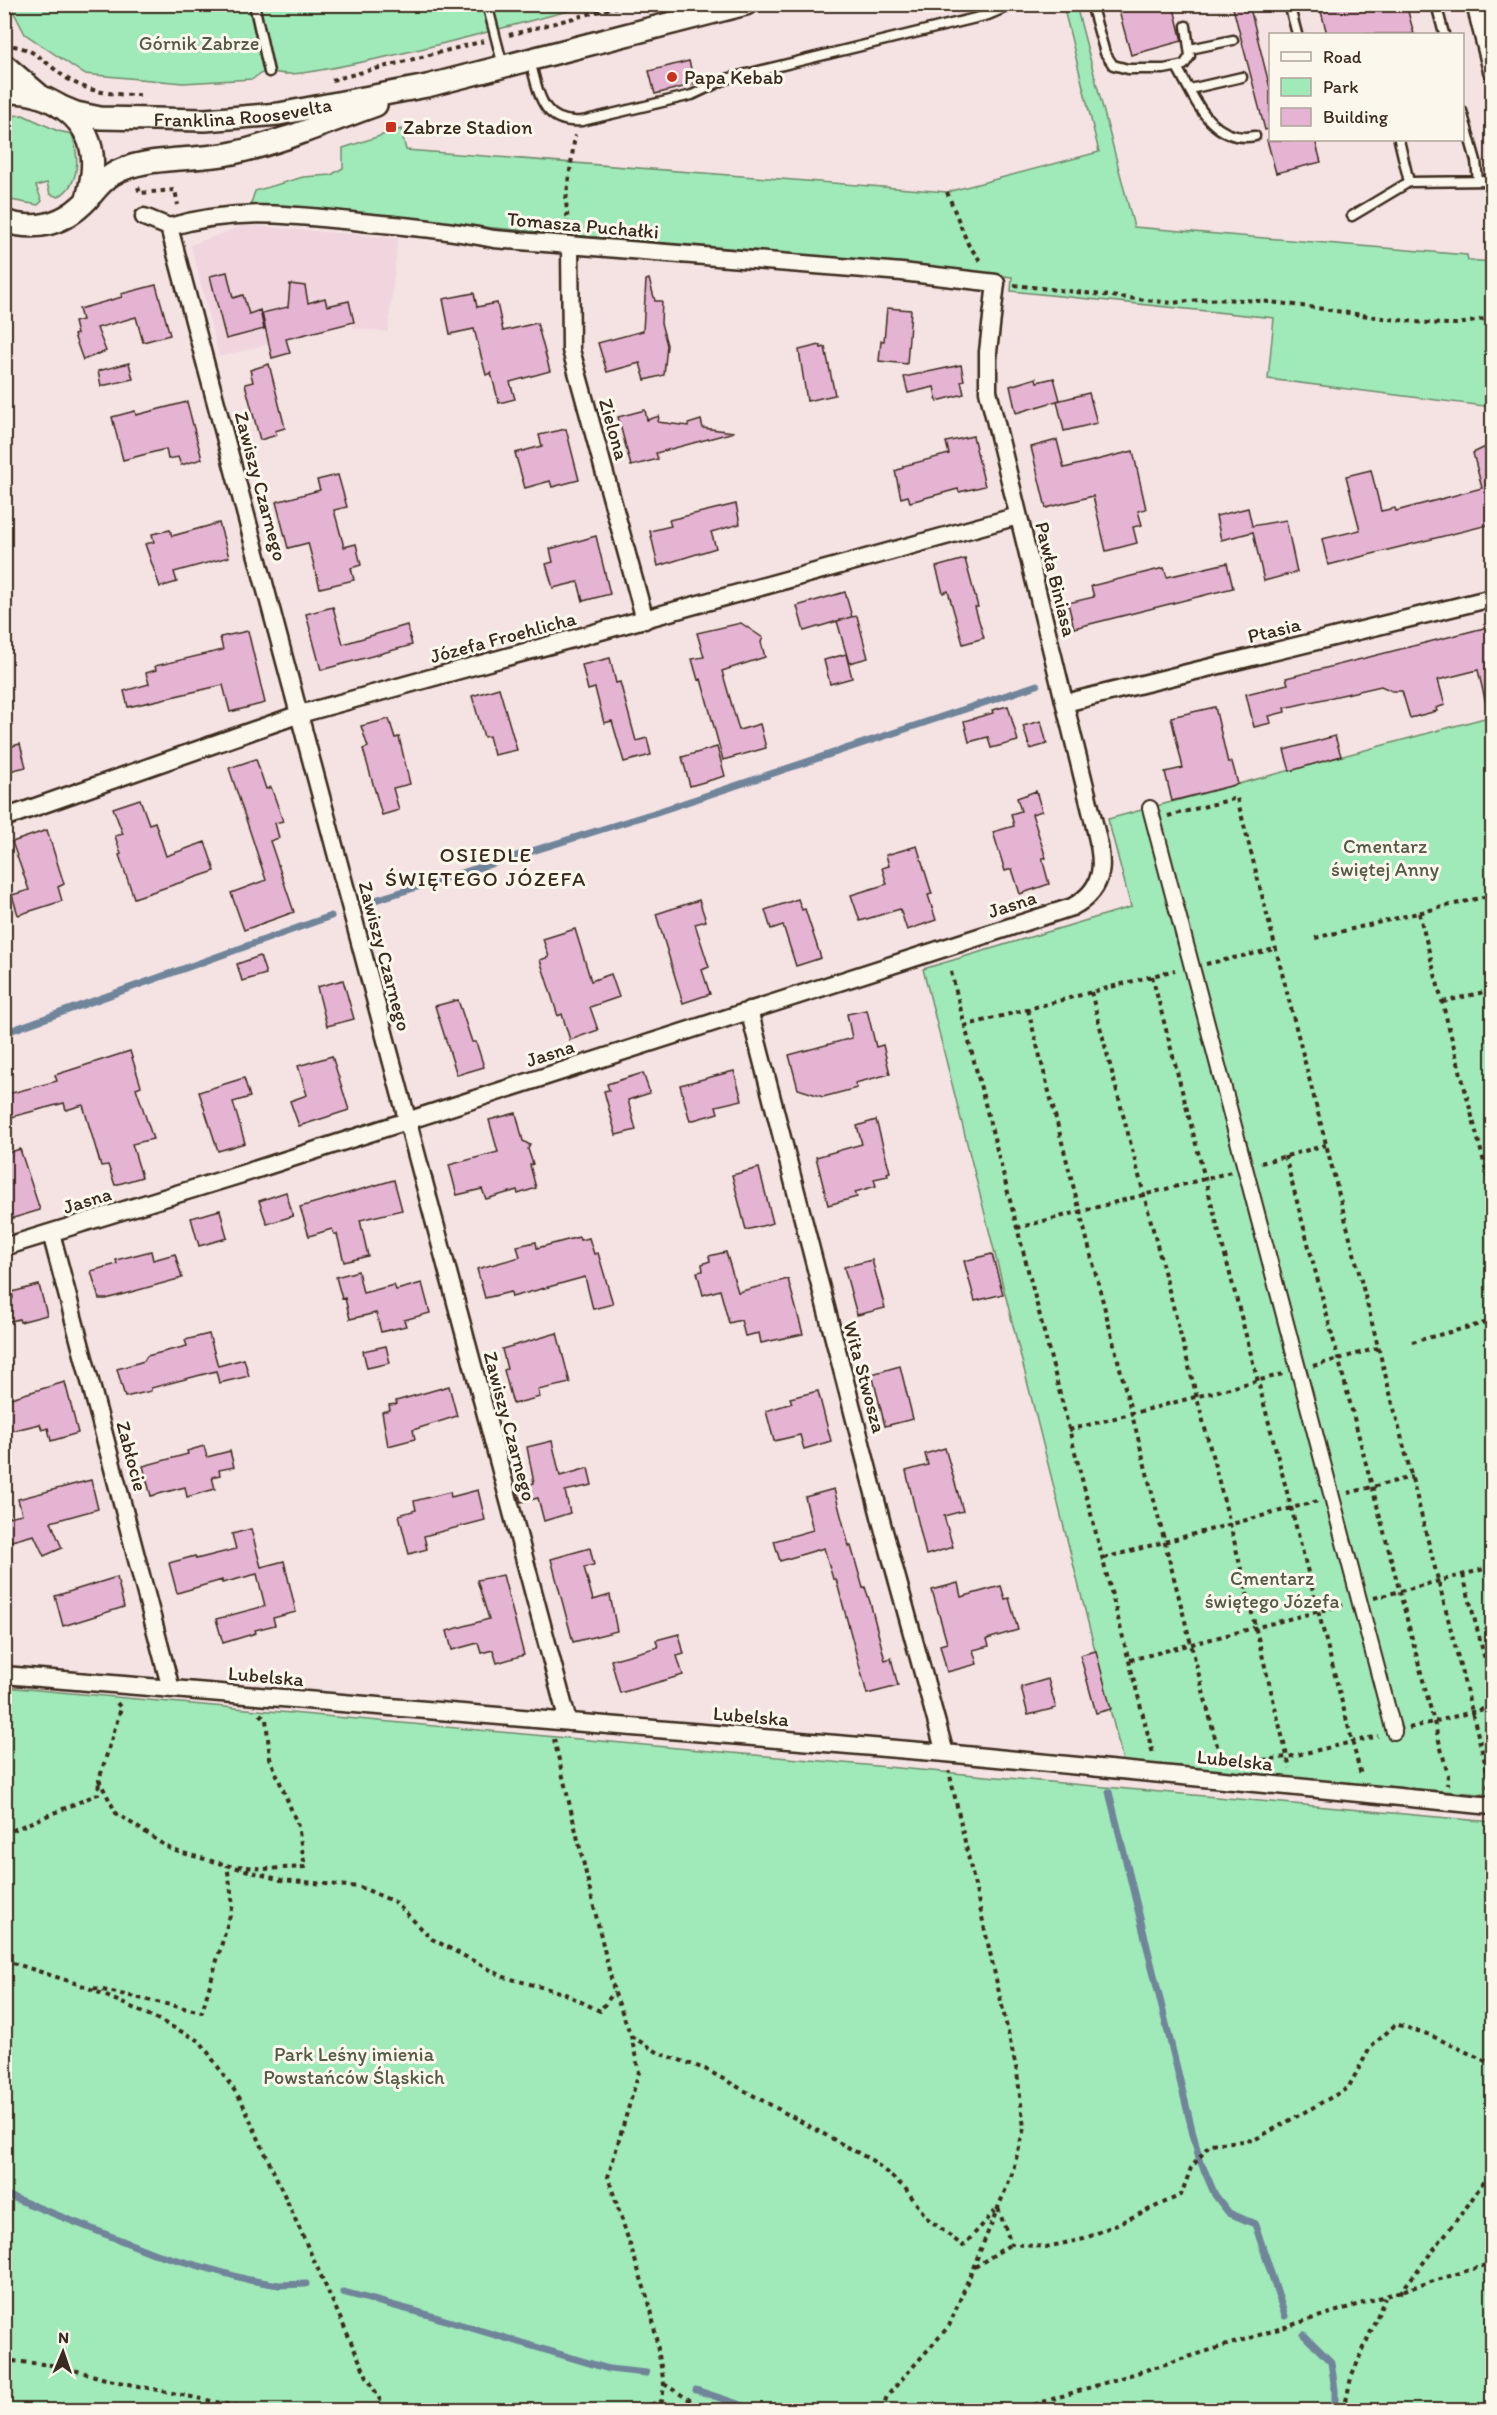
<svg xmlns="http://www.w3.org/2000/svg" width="1497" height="2415" font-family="Itim,sans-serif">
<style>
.built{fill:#f0d5df}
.green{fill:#a0e9b8;stroke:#6e8a6b;stroke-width:1.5}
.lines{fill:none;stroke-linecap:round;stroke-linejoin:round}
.stream{stroke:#6f859a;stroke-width:7}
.building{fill:#e6b4d3;stroke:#3b2a1e;stroke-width:1.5}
.service-casing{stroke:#3b2a1e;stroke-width:13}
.pedestrian-casing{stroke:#3b2a1e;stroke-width:18}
.minor-casing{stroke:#3b2a1e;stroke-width:21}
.tertiary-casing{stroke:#3b2a1e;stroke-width:26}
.path{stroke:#3b2a1e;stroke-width:4;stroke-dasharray:4.5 4.5;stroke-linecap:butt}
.service{stroke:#fbf7ec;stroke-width:8}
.pedestrian{stroke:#fbf7ec;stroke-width:14}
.minor{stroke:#fbf7ec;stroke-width:16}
.tertiary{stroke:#fbf7ec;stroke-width:21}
.poi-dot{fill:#c8321e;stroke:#fbf7ec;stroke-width:2}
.labels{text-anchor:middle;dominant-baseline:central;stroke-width:6;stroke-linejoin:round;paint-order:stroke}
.park-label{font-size:20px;fill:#545a44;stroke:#fbf7ec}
.poi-label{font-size:20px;fill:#3b2a1e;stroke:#fbf7ec;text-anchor:start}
.street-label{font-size:20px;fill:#3b2a1e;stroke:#fbf7ec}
.neighbourhood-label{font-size:21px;letter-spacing:1.5px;fill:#3b2a1e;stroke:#fbf7ec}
</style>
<rect width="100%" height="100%" fill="#f5e3e4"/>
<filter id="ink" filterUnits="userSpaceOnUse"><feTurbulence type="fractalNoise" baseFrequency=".0167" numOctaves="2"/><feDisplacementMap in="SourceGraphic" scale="12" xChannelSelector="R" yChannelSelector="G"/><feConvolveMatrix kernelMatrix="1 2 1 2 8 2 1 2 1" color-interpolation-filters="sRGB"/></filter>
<g filter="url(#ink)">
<!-- built -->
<path class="built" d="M245,225L398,238L388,332L353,328V323L219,357L191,245Z"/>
<!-- green -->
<path class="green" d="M10,5H592C507,26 423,51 337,67C322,70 306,73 291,74C276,75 267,66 253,79L183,83L84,74L25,34Z
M1063,5H1076L1134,227L1467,255L1468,260L1492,262V407L1268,379L1274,318L1011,291L1012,277L905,265L250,206L255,191L303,177L331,175L343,168V148L401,129L406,150L947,192L1099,152Z
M23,115L58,131L72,134C79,156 81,184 58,197L50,194L47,183L36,186L42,201L38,205L5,199V116Z
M1492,716V1795L1124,1765L923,969L1131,907L1108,819Z
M5,1687L1492,1822V2410H5Z"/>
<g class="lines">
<!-- stream -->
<path class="stream" d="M369,902L654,813L1037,685
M4,1033L331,916
M1109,1792L1199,2158L1215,2195L1229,2213L1255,2224L1285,2316
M4,2194L153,2253L249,2280L279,2285L306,2284
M343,2292L425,2314L609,2369L646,2373
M1304,2335L1331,2362L1335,2390V2410
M696,2390L756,2410"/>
</g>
<!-- building -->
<path class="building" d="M1117,4H1173L1182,41L1131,55Z
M1232,4H1249L1270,88V129L1265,130Z
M1319,4H1406L1414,34H1327Z
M689,61L695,84L655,94L649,71Z
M1267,140H1315L1321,162L1276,173Z
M227,272L233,298L243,295L249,314L260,310L264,329L226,339L210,276Z
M649,279L655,301H662L661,323L667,345L664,375L645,380L640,363L607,372L598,343L643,331L646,280Z
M290,284L305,286L308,303L325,298L327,306L349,301L354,322L286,339L290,353L272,358L262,313L288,307Z
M156,285L170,335L143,342L136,317L97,328L106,351L83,360L74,335L77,334L74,322L82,320L79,309L122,297L121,294Z
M474,293L477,307L497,303L503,331L537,323L550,371L510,382L515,399L499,403L491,373L486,375L474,329L450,334L443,299Z
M887,308L911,310L907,364L879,361L881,341H884Z
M820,345L821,348L825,347L835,395L807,401L799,350Z
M129,363L133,379L101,386L98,371Z
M269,364L285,428L275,431L277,435L260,440L245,384L253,382L250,370Z
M961,365L964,380L961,381L964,394L937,401L934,387L908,393L904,377Z
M1036,378L1037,382L1054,378L1060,400L1016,413L1010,386Z
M1089,393L1097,423L1064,431L1057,401Z
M187,402L202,459L181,465L178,457L168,459L166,449L123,460L112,417L135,411L136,415Z
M645,410L647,420L659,416L658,422L688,426V424L701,420L703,428L734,432L656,453L658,459L631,466L618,417Z
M566,429L579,480L552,487L550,481L525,488L515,453L542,446L539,435Z
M973,436L985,486L959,492L958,489L910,502L908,496L901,498L895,471L903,468V466L949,454L946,442Z
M1057,440L1064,468L1133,451L1146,509L1138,511L1142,525L1133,527L1137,543L1106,551L1093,496L1046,508L1031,447Z
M1492,444V524L1328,565L1322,539L1360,530L1346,476L1371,470L1381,511L1395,508L1396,511L1482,488L1473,453Z
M338,475L347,507L334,510L344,547L356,544L361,565L351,568L354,580L320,588L308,543L288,548L276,502L320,490L317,480Z
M736,504L740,524L711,532L716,548L658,566L650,531L671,526L669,520Z
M1248,508L1252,526L1286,520L1297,572L1264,581L1253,532L1221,540L1216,516Z
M219,523L229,557L174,572L177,582L160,587L145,544L154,542L152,534L170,530L172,536Z
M596,536L610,594L583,601L578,582L553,588L546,564L553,562L550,549Z
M965,559L978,607H975L984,638L963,644L948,591L943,593L936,567Z
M1227,563L1233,588L1074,628L1068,603L1094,597L1091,586L1164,568L1167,577Z
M845,592L852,617L857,616L868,658L849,663L837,621L851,617L804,631L797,606Z
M333,607L343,644L407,625L412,645L321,670L306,614Z
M741,623L763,638L761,642L765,657L722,671L739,730L760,724L766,748L723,760L701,679L698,680L692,659L704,657L697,633Z
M1492,626V703L1486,704L1478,670L1438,680L1445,705L1436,708L1437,711L1410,718L1402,691H1392L1381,686L1284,708L1285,712L1269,716L1271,723L1254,727L1246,694L1288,684L1286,678Z
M248,631L265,703L230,712L223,685L128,707L124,691L149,684L146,673L156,670L155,666L223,650L220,637Z
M846,654L852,678L830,684L824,660Z
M610,658L616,683L620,682L636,741L647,738L651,755L624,762L612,721L604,723L595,688L588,690L582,665Z
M499,688L517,750L494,755L489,736L484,737L472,696Z
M1008,706L1018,741L991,748L988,737L969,742L964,721L993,713L992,710Z
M1215,707L1228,763L1232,762L1238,784L1172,801L1165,772L1183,768L1171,717Z
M389,719L395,738L399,737L410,784L393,788L399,810L382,815L363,749L368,747L361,726Z
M1041,721L1047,744L1030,749L1023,726Z
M1335,736L1341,756L1290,771L1284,750Z
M20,744L26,767L9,771L4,748Z
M717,747L725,776L690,786L682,757Z
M256,759L266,789L271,787L283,821L275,823L279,838L270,841L294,912L244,930L231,893L266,880L229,768Z
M1036,791L1042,811L1032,814L1046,858H1042L1049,884L1020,894L1012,869L1005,871L993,832L1014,826L1011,814L1021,811L1017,798Z
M140,799L149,824L155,822L166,856L205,842L215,871L134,898L119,855L121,854L115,836L123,834L113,808Z
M47,830L64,884L58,887L62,901L18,915L12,895L29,890L12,842Z
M917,846L932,894L928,895L936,920L907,930L900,909L860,921L851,895L887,884L882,868L889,866L886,855Z
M798,899L802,910L805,909L821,958L796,966L783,925L771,929L765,910Z
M699,900L706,921L695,924L709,967L702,970L710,994L683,1003L656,914Z
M575,929L591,981L611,974L619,997L590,1007L598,1030L570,1040L562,1014L558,1016L540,960L549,957L543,939Z
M260,956L266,974L242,981L237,964Z
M343,980L354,1019L327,1026L317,987Z
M458,1000L472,1042H476L484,1067L457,1075L435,1006Z
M867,1010L876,1047L883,1045L890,1074L855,1083L857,1088L823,1097L798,1089L789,1055L852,1038L847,1014Z
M130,1051L141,1086L136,1088L153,1139L132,1144L142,1177L115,1185L108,1165L101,1166L83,1105L66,1110L64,1103L4,1119V1095L57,1081L55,1075Z
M332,1056L349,1110L299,1126L290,1101L307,1095L298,1066Z
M734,1071L742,1100L716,1106L718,1113L690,1121L680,1085Z
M643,1073L650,1093L628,1100L636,1130L616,1135L604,1091L609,1090L607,1084Z
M244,1078L250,1097L233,1102L245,1143L218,1151L199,1092Z
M516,1113L523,1141L530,1145L528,1149L533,1164L530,1165L536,1188L518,1194L517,1190L486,1199L482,1189L457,1195L449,1165L498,1152L489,1120Z
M876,1120L890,1172L887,1173L888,1176L874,1179L876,1186L855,1192L857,1197L828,1205L816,1157L862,1144L857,1126Z
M20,1149L40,1210L10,1219L4,1201V1154Z
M759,1168L773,1223L746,1230L732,1175Z
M394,1180L402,1210L360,1220L368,1256L344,1262L337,1234H334L332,1229L309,1236L300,1207Z
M286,1192L293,1216L267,1224L259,1201Z
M220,1210L227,1238L199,1246L191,1218Z
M579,1237L580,1240L589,1238L594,1254L598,1253L613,1304L593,1309L585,1277L512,1297L511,1292L485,1298L477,1269L520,1257L517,1246L536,1242L537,1248Z
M151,1251L153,1260L175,1254L182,1278L106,1299H99L91,1271L117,1264L116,1260Z
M726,1252L738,1292L788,1279L803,1334L761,1343L759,1333L745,1336L741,1320L729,1323L720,1290L703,1295L697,1272L703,1271L702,1264L710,1261L709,1256Z
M992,1254L1003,1294L975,1301L964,1261Z
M872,1260L885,1308L857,1315L844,1267Z
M358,1271L363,1293L394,1285L396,1290L422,1283L430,1313L404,1320L406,1326L381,1332L376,1313L350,1319L345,1298L342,1299L336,1277Z
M39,1285L47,1315L20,1322L19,1319L4,1323V1301L13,1298L12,1292Z
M557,1333L570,1383L538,1390L540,1397L513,1404L504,1370L507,1369L502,1349Z
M209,1334L218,1366L244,1359L249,1376L219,1383L216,1371L151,1388V1391L125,1397L117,1369L144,1361L147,1356L187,1346L185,1340Z
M386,1346L390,1363L367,1368L363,1351Z
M900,1366L913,1419L885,1426L872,1374Z
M65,1382L78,1433L51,1441L48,1428L42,1430L40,1424L11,1431L4,1400Z
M449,1386L457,1416L413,1430L415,1439L388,1446L382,1412L390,1410L389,1405L397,1404L396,1401Z
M818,1391L831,1441L804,1449L800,1435L774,1441L766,1411L792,1403L790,1398Z
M552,1441L560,1476L588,1468L592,1485L565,1491L570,1513L544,1521L538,1498L521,1502L517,1488L534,1483L527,1447Z
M204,1446L207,1457L230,1451L234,1467L219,1470L220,1475L212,1477L215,1489L187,1497L185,1487L151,1496L143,1466L188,1454L187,1451Z
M945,1448L963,1511L944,1516L953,1547L926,1555L906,1471L928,1465L925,1454Z
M91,1480L98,1509L51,1522L62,1548L44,1556L34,1535L4,1543V1518L22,1514L18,1499Z
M834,1489L849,1546H851L863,1588L865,1587L870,1602L885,1660L891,1658L898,1686L867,1694L836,1579H833L824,1548L780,1561L774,1541L813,1530L805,1497Z
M478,1490L485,1520L424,1536L427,1549L409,1554L399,1515L416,1510L414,1501L450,1492L451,1497Z
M251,1529L261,1567L284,1561L296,1612L273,1618L275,1625L255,1630L256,1633L223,1643L216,1619L265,1606L257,1574L222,1583V1580L177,1593L169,1563L195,1556L196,1559L236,1549L232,1534Z
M590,1548L594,1565L584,1567L593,1600L610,1595L617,1631L573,1642L551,1559Z
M503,1575L524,1655L497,1663L493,1650L481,1653L478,1643L452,1650L447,1631L489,1619L477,1580Z
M117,1577L124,1607L63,1626L55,1596Z
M958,1583L961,1597L1001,1586L1005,1599L1009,1598L1018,1630L987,1639L989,1646L973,1650L977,1664L947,1672L940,1645L947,1643L932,1590Z
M679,1634L684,1654L677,1656L683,1675L620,1693L611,1660L658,1647L656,1640Z
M1096,1651L1111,1709L1096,1713L1080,1655Z
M1048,1679L1056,1708L1028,1715L1021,1687Z"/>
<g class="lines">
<!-- service casing -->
<g class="service-casing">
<path id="service" d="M254,4L269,72
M487,4L503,66
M1091,4L1105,53L1113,65L1128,69H1164L1184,65L1190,56L1186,26
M1289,4L1297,34
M1436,4L1444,34
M1190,49L1233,40
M530,61C539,92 541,125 582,121L692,95L726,79L988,15L1014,4
M1177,67C1195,99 1211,144 1255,136
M1190,89L1242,77
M1462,111L1476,161L1478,181
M1399,140L1409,182
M1352,216L1409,182L1492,181"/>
</g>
<!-- pedestrian casing -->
<g class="pedestrian-casing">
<path id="pedestrian" d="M1150,808L1394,1732"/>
</g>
<!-- minor casing -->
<g class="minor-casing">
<path id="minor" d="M1475,4L1492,71
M144,217L169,227L568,1722
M570,245L571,350L645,620
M1065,703L1492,598
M4,818L300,714L1018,516
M749,1010L882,1524L945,1753
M51,1233L171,1689
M4,1247L242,1174L1072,907C1113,885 1101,853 1092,815L988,391V352L996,283L902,272L494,239C450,230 406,226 361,222C291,215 239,207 169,227
M4,1675L945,1753L1492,1806"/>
</g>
<!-- tertiary casing -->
<g class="tertiary-casing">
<g id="tertiary">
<path d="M4,65L38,94"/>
<path d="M4,93C40,88 82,111 91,148C95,165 91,183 87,199"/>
<path id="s1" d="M59,106L76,113L100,118L205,120L279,114L427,86L746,4"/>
<path d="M4,221C36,232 64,224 87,200C97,188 106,176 121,170C154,156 197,161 233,153C283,142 328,122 376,105"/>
</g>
</g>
<!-- path -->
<path class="path" d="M509,35L627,4
M13,46C33,48 47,64 62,75C85,92 112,95 140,95
M332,80L484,41
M138,187L140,193L175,190L178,205
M947,192L968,244L981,262
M568,226L566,200L575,135
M1014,285L1173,303C1264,289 1356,321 1447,324C1462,325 1478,320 1492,317
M1168,816L1237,798L1489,1778L1488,1789
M1419,913L1492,1193
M1315,938L1492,895
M1206,964L1275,949
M951,972L1153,1754
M1152,976L1361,1775
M1091,992L1230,1524L1290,1768
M1443,1002L1492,990
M1028,1010L1221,1761
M964,1026L1175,970
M1285,1156L1448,1775L1447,1785
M1261,1163L1326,1145
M1017,1228L1231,1172
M1412,1342L1492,1321
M1313,1366L1378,1348
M1069,1430L1283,1374
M1348,1493L1412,1477
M1104,1558L1318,1501
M1463,1575L1492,1686
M1374,1598L1492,1567
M1130,1660L1343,1605
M117,1703L121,1708L99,1780L116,1813L172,1850L281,1880L360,1887L395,1902L432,1939L504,1977L563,1993L600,2011L614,1992
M1409,1728L1492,1707
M554,1739L614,1991L631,2036L639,2072L608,2177L651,2309L664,2384L662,2401L634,2410
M1245,1762L1288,1757L1378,1736
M4,1834L98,1794L99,1780
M238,1866L264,1869L305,1867L298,1826L270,1758L266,1719L260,1714
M4,1960L84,1986L151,2016L200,2041L241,2100L367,2377L386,2410
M94,1988L202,2012L233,1905L227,1865
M631,2036L659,2053L705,2069L873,2161L905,2188L927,2218L963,2246L998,2208L1011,2244L1046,2247L1084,2239L1181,2195L1191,2168L1210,2144L1254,2140L1348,2088L1370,2048L1396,2024L1430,2035L1492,2064
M975,2267L1011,2244
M1400,2293L1468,2205L1492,2169
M4,2360L60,2366L109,2380L255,2410
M664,2384L706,2410
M662,2410V2401
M882,2410L887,2396L949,2326L1012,2174L1024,2128L1017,2072L949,1771
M1017,2410L1492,2263
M1344,2410L1351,2378L1385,2298"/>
<!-- service -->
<use href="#service" class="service"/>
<!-- pedestrian -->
<use href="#pedestrian" class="pedestrian"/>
<!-- minor -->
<use href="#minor" class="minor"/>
<!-- tertiary -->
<use href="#tertiary" class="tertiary"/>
</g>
</g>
<!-- markers -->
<g class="poi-dot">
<circle cx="672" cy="77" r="6"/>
<rect x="385" y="121" width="12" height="12" rx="3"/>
</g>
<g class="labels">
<!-- park labels -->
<g class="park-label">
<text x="199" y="43">Górnik Zabrze</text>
<text x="1385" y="846">Cmentarz<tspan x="1385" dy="23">świętej Anny</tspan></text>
<text x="1272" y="1578">Cmentarz<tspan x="1272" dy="23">świętego Józefa</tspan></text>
<text x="354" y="2054">Park Leśny imienia<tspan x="354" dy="23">Powstańców Śląskich</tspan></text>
</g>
<!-- poi labels -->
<g class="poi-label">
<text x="684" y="77">Papa Kebab</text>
<text x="403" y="127">Zabrze Stadion</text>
</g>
<!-- street labels -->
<g class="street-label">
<text stroke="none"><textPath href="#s1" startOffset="186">Franklina Roosevelta</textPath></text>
<text transform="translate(583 225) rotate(5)">Tomasza Puchałki</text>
<text transform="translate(614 429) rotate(74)">Zielona</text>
<text transform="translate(261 486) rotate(75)">Zawiszy Czarnego</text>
<text transform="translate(1056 579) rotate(76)">Pawła Biniasa</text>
<text transform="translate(1274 630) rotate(-14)">Ptasia</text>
<text transform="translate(503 637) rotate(-15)">Józefa Froehlicha</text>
<text transform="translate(1012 904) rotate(-18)">Jasna</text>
<text transform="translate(385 956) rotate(75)">Zawiszy Czarnego</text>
<text transform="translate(550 1053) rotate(-18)">Jasna</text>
<text transform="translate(87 1200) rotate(-17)">Jasna</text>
<text transform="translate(865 1377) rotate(75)">Wita Stwosza</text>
<text transform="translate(510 1426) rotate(75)">Zawiszy Czarnego</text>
<text transform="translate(132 1456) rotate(75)">Zabłocie</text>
<text transform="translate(266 1676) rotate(5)">Lubelska</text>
<text transform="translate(751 1716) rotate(5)">Lubelska</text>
<text transform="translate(1235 1760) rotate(6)">Lubelska</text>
</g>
<!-- neighbourhood labels -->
<g class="neighbourhood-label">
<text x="486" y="854">OSIEDLE<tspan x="486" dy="24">ŚWIĘTEGO JÓZEFA</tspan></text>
</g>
</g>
<!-- margin -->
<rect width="1497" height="2415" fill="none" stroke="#fbf7ec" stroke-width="24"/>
<rect x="12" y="12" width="1473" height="2391" fill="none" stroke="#3b2a1e" stroke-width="2" filter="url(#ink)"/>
<!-- legend -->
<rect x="1269" y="33" width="195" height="108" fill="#fbf7ec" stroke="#aea59a" stroke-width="1.5"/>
<rect x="1281" y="52" width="30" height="9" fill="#fbf7ec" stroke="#aea59a" stroke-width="1.5"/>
<text x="1323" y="63" font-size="18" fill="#3b2a1e">Road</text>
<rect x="1281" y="78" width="30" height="18" fill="#a0e9b8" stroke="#aea59a" stroke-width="1.5"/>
<text x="1323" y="93" font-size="18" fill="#3b2a1e">Park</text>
<rect x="1281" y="108" width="30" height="18" fill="#e6b4d3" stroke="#aea59a" stroke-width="1.5"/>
<text x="1323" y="123" font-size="18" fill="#3b2a1e">Building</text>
<!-- north arrow -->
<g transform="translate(63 2352) rotate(2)" stroke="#fbf7ec" stroke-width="4.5" paint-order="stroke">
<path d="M0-4.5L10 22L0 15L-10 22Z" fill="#3b2a1e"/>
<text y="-9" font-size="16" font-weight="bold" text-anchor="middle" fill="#3b2a1e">N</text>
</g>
</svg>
